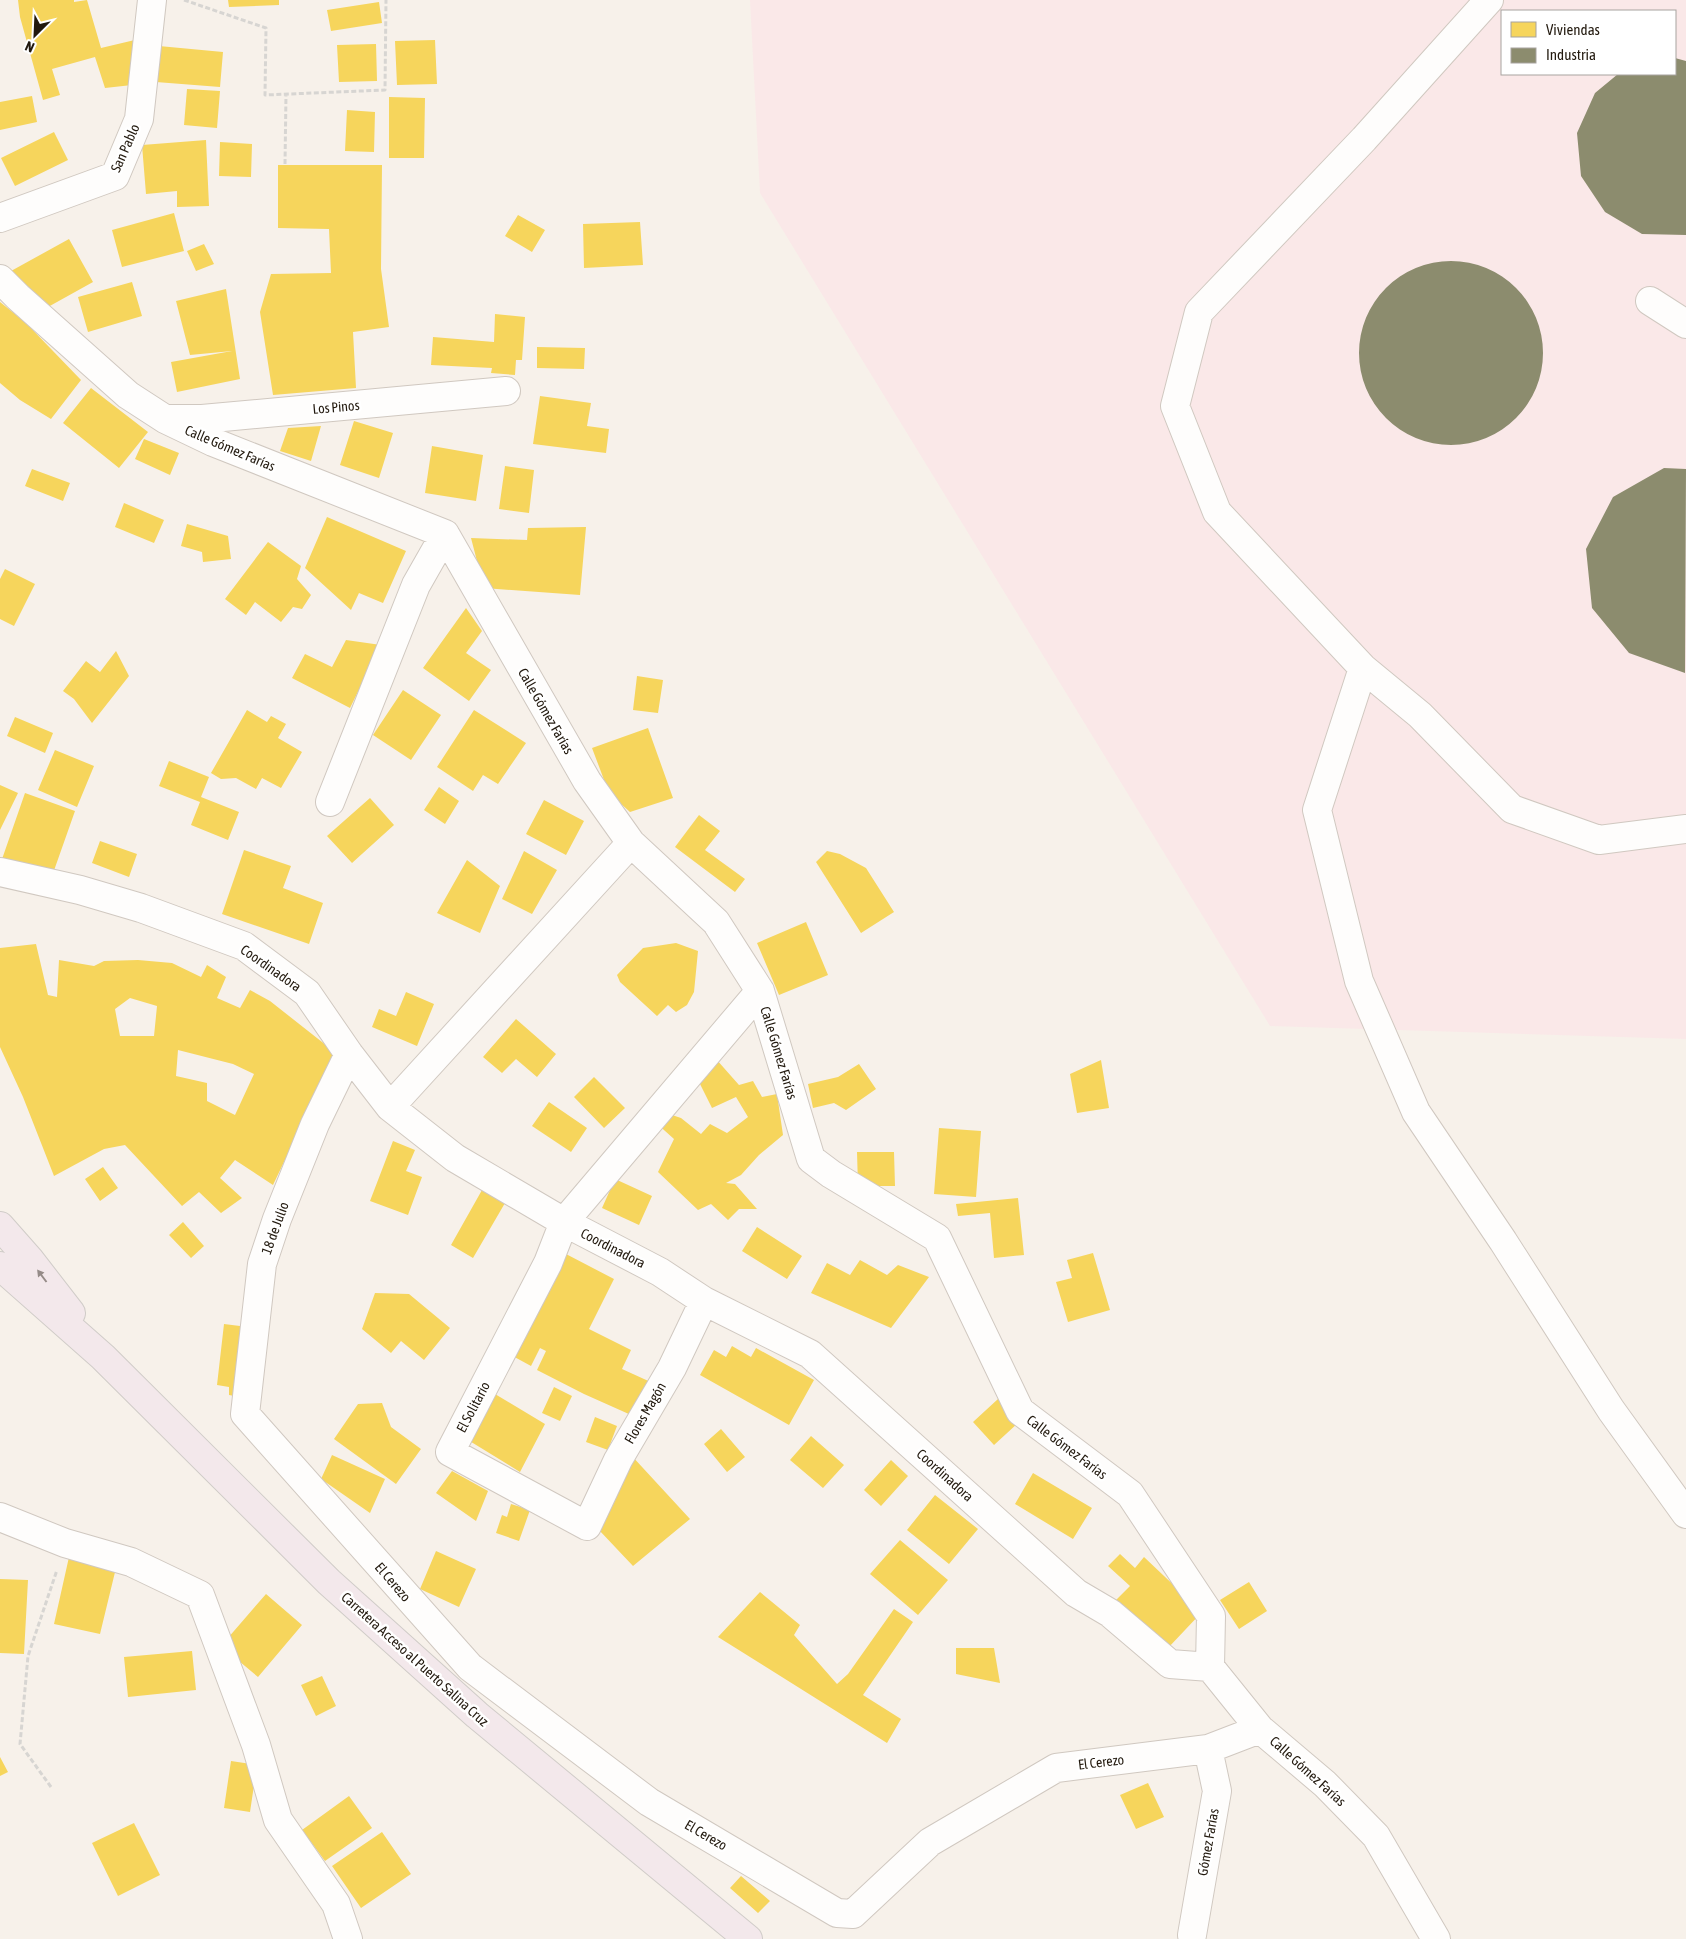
<svg xmlns="http://www.w3.org/2000/svg" width="1686" height="1939" font-family="'Asap Condensed',sans-serif">
<style>
.industrial{fill:#fae8e8;fill-rule:evenodd}
.homes{fill:#f6d55c;fill-rule:evenodd}
.industry{fill:#8c8c6e}
.lines{fill:none;stroke-linecap:round;stroke-linejoin:round}
.minor-casing{stroke:#d0c8c0;stroke-width:30}
.major-casing{stroke:#d0ccc8;stroke-width:30}
.path{stroke:#d7d5d2;stroke-width:3;stroke-dasharray:5 2.5;stroke-linecap:butt}
.minor{stroke:#fefdfc;stroke-width:28}
.major{stroke:#f3e8eb;stroke-width:28}
.oneway{fill:#958b88}
.labels{text-anchor:middle;dominant-baseline:central;stroke-width:5;stroke-linejoin:round;paint-order:stroke}
.street-label{font-size:14px;fill:#22190e;stroke:#fff}
</style>
<rect width="100%" height="100%" fill="#f7f1ea"/>
<!-- industrial -->
<path class="industrial" d="M750,0H1686V1039L1270,1026L760,193ZM1502,11H1675V74H1502Z"/>
<!-- homes -->
<path class="homes" d="M18,0H74V2L87,0L101,48L139,39L132,85L105,88L95,57L52,69L60,95L43,100L20,17Z
M228,0H279V5L229,7Z
M379,2L382,23L331,31L327,10Z
M435,40L437,84L397,85L395,41Z
M376,44L377,81L339,82L337,45Z
M159,46L223,52L220,87L156,82Z
M187,89L220,91L217,128L184,125Z
M32,96L37,122L0,130V102Z
M389,97L425,98L424,158H389Z
M347,110L375,112L374,152L345,151Z
M54,132L68,160L15,186L1,158Z
M206,140L209,206L177,207V191L146,194L142,145Z
M220,142L252,144L251,177L219,176Z
M278,165H382L381,269L389,327L353,332L356,388L273,395L260,312L271,274L331,273L329,229L278,228Z
M174,213L184,251L122,267L112,230Z
M518,215L545,230L532,252L505,236Z
M640,222L643,265L584,268L583,224Z
M69,239L93,282L48,307L11,271Z
M204,244L214,264L196,271L187,251Z
M132,282L142,316L88,332L78,297Z
M226,289L240,379L177,392L171,362L232,351L190,355L176,301Z
M0,302L25,322L81,380L51,419L20,400L0,383Z
M495,314L525,317L522,360H516L515,375L491,373L492,368L431,365L433,337L494,342Z
M537,347L585,348L584,369L537,368Z
M91,388L148,432L119,468L63,423Z
M540,396L591,403L587,426L609,429L606,453L533,444Z
M354,421L393,433L379,478L340,465Z
M321,426L311,461L280,451L288,428Z
M144,439L179,453L170,475L135,459Z
M432,446L483,455L476,501L425,493Z
M505,466L534,470L529,513L499,509Z
M32,469L70,483L63,501L25,486Z
M124,503L164,520L154,543L115,527Z
M327,517L406,551L383,603L359,593L351,610L305,568Z
M187,524L228,536L231,559L203,562L202,552L181,546Z
M586,527L580,595L484,588L471,538L527,540L528,528Z
M268,542L301,566L297,579L311,595L302,609L293,607L281,622L255,602L246,615L225,599Z
M5,569L35,584L14,626L0,619V579Z
M466,608L482,631L466,653L491,670L469,701L423,668Z
M346,640L381,645L350,708L292,678L305,654L332,667Z
M116,651L129,676L92,723L74,699L63,691L86,661L100,672Z
M637,676L663,680L658,713L633,710Z
M403,690L441,715L411,760L373,735Z
M247,710L267,722L271,716L286,724L278,738L302,752L281,788L262,778L256,789L236,778L221,779L211,773Z
M474,710L526,743L498,784L483,775L473,791L437,767Z
M15,717L53,733L45,753L7,736Z
M648,728L673,798L630,812L609,793L592,748Z
M55,750L94,766L77,807L38,790Z
M169,761L209,777L201,797L239,812L228,840L191,825L200,802L159,786Z
M0,785L18,793L0,830Z
M439,787L459,801L445,824L424,810Z
M25,793L75,811L51,879L1,862Z
M370,798L394,825L352,863L327,836Z
M544,800L584,821L566,855L526,834Z
M699,815L720,831L705,850L745,879L735,892L675,847Z
M100,841L137,854L129,877L92,863Z
M244,850L291,866L283,888L323,903L309,944L222,914Z
M524,851L557,870L532,914L502,899Z
M827,851L840,854L866,868L894,912L861,933L816,862Z
M467,860L500,886L480,933L437,913Z
M806,922L828,975L779,995L757,943Z
M676,943L698,951L694,992L687,1005L676,1012L668,1005L657,1016L620,982L617,975L643,948Z
M36,944L48,995L57,997L59,960L94,966L104,961L138,960L172,963L201,977L207,965L226,977L217,998L240,1008L250,990L270,1001L336,1053L273,1185L235,1160L220,1178L242,1198L221,1213L199,1192L182,1206L125,1145L104,1149L54,1176L23,1097L0,1047V948ZM130,998L157,1006L154,1036H120L115,1009ZM178,1050L233,1064L254,1074L235,1115L207,1101V1083L176,1076Z
M406,992L434,1004L417,1046L372,1027L379,1009L396,1016Z
M516,1019L556,1054L537,1077L516,1059L502,1073L483,1057Z
M716,1059L739,1085L753,1081L762,1097L777,1094L783,1135L759,1155L741,1175L726,1183L735,1184L757,1209H739L728,1220L711,1204L698,1210L658,1172L674,1139L655,1122L666,1113L681,1118L701,1134L710,1124L727,1133L748,1117L736,1097L712,1108L696,1076Z
M1101,1060L1109,1108L1077,1113L1070,1074Z
M859,1064L876,1089L846,1110L834,1103L813,1108L808,1084L838,1077Z
M594,1077L625,1108L604,1128L574,1097Z
M549,1102L587,1128L571,1152L532,1126Z
M939,1128L981,1131L976,1197L934,1194Z
M393,1141L415,1150L406,1171L422,1177L408,1215L370,1201Z
M857,1152H894L895,1186H858Z
M103,1167L118,1188L100,1201L85,1179Z
M615,1179L652,1196L639,1225L602,1208Z
M482,1190L505,1203L473,1258L451,1245Z
M1018,1198L1024,1255L994,1258L990,1213L958,1216L956,1204Z
M183,1222L204,1246L191,1258L169,1235Z
M757,1227L802,1256L787,1279L742,1251Z
M1093,1253L1110,1310L1068,1322L1056,1282L1072,1278L1067,1260Z
M566,1254L614,1279L589,1329L631,1350L622,1369L655,1384L640,1419L584,1394L537,1370L546,1351L540,1348L531,1366L509,1354Z
M860,1260L887,1275L898,1265L929,1277L891,1328L811,1293L827,1263L850,1275Z
M375,1293L409,1294L450,1328L424,1360L401,1341L391,1353L362,1329Z
M224,1324L248,1327L240,1397L229,1395V1387L217,1385Z
M732,1346L751,1357L756,1348L814,1380L789,1425L700,1375L714,1350L726,1357Z
M554,1387L572,1396L560,1421L542,1413Z
M495,1394L545,1424L520,1472L468,1440Z
M998,1399L1019,1422L994,1445L973,1422Z
M382,1403L391,1427L421,1449L396,1484L334,1439L358,1404Z
M595,1417L617,1426L608,1450L586,1442Z
M721,1429L745,1457L727,1472L704,1444Z
M811,1436L844,1465L823,1488L790,1460Z
M332,1455L385,1479L370,1513L321,1479Z
M631,1455L690,1519L633,1566L599,1530Z
M891,1460L908,1476L881,1506L864,1490Z
M452,1471L488,1491L476,1521L436,1493Z
M1033,1473L1092,1508L1073,1539L1015,1504Z
M935,1495L978,1529L949,1564L907,1530Z
M511,1504L530,1510L519,1541L496,1533L502,1515L507,1517Z
M900,1540L948,1580L918,1615L870,1574Z
M436,1551L476,1569L459,1607L420,1589Z
M1120,1554L1135,1568L1144,1557L1202,1612L1168,1648L1116,1600L1130,1586L1108,1566Z
M69,1557L116,1568L100,1634L54,1624Z
M0,1579L28,1580L24,1654L0,1653Z
M1249,1582L1267,1611L1239,1629L1220,1600Z
M760,1592L800,1625L794,1635L837,1684L848,1674L894,1609L913,1622L863,1695L901,1719L887,1743L718,1637Z
M266,1594L302,1625L258,1677L221,1646Z
M956,1648H994L1000,1683L956,1674Z
M192,1651L196,1690L128,1697L124,1657Z
M322,1676L336,1706L316,1716L301,1685Z
M0,1757L8,1772L0,1776Z
M231,1761L257,1765L250,1812L224,1808Z
M1148,1783L1164,1817L1136,1829L1120,1795Z
M349,1796L372,1828L325,1861L302,1830Z
M134,1823L160,1875L118,1896L92,1843Z
M382,1832L411,1874L361,1908L332,1866Z
M741,1876L770,1901L758,1913L730,1888Z"/>
<!-- industry -->
<path class="industry" d="M1675,58L1686,61V235L1642,234L1605,212L1581,176L1577,133L1595,93L1618,74H1675Z
M1359 353a92 92 0 1 1 184 0a92 92 0 1 1-184 0Z
M1664,468L1686,469L1685,673L1629,653L1592,608L1586,549L1613,497Z"/>
<g class="lines">
<!-- minor casing -->
<g class="minor-casing">
<path id="minor" d="M1489,0L1364,139L1199,312L1175,406L1217,512L1363,668L1420,715L1512,809L1599,840L1686,829
M0,218L115,176L139,119L152,0
M0,279L18,297L128,395L165,419L213,442L445,534L587,781L631,843L716,922L760,991L811,1159L831,1174L937,1238L1020,1411L1130,1494L1211,1616L1210,1667L1260,1729L1325,1784L1376,1836L1436,1939
M1650,301L1686,324
M169,419H202L506,391
M1363,668L1317,810L1359,981L1416,1112L1503,1241L1611,1410L1686,1514
M330,802L416,585L445,534
M0,872L80,890L141,908L244,946L307,993L349,1054L390,1107L455,1158L564,1222L660,1272L704,1301L810,1354L1076,1593L1110,1613L1170,1664L1210,1667
M349,1054L315,1124L277,1219L262,1264L245,1414L470,1667L649,1802L837,1913L853,1914L930,1842L1056,1768L1208,1749L1260,1729
M390,1107L631,843
M704,1301L672,1368L618,1460L587,1526L450,1452L548,1263L564,1222L760,991
M0,1517L65,1543L131,1562L200,1595L256,1745L278,1820L336,1904L348,1939
M1192,1935L1217,1791L1208,1749"/>
</g>
<!-- major casing -->
<g class="major-casing">
<path id="major" d="M0,1226L30,1260L71,1313
M0,1266L103,1357L329,1582L477,1715L748,1939"/>
</g>
<!-- path -->
<path class="path" d="M184,0L266,28L265,95L385,90L386,0
M285,164L286,94
M51,1787L20,1744L28,1656L57,1570"/>
<!-- minor -->
<use href="#minor" class="minor"/>
<!-- major -->
<use href="#major" class="major"/>
</g>
<!-- one-way arrows -->
<defs><path id="oneway-solid" d="M-6-.8H1V-3.2L6.5 0L1 3.2V.8H-6Z" transform="scale(1.25)"/></defs>
<use class="oneway" href="#oneway-solid" transform="translate(42 1276) rotate(-127)"/>
<g class="labels">
<!-- street labels -->
<g class="street-label">
<text transform="translate(125 148) rotate(-66)">San Pablo</text>
<text transform="translate(336 407) rotate(-5)">Los Pinos</text>
<text transform="translate(230 448) rotate(23)">Calle Gómez Farías</text>
<text transform="translate(546 711) rotate(60)">Calle Gómez Farías</text>
<text transform="translate(271 968) rotate(35)">Coordinadora</text>
<text transform="translate(779 1053) rotate(73)">Calle Gómez Farías</text>
<text transform="translate(275 1228) rotate(-70)">18 de Julio</text>
<text transform="translate(613 1248) rotate(27)">Coordinadora</text>
<text transform="translate(473 1407) rotate(-62)">El Solitario</text>
<text transform="translate(645 1413) rotate(-60)">Flores Magón</text>
<text transform="translate(1067 1447) rotate(37)">Calle Gómez Farías</text>
<text transform="translate(945 1475) rotate(42)">Coordinadora</text>
<text transform="translate(393 1582) rotate(49)">El Cerezo</text>
<text transform="translate(415 1659) rotate(42)">Carretera Acceso al Puerto Salina Cruz</text>
<text transform="translate(1101 1762) rotate(-7)">El Cerezo</text>
<text transform="translate(1308 1771) rotate(42)">Calle Gómez Farías</text>
<text transform="translate(706 1835) rotate(30)">El Cerezo</text>
<text transform="translate(1208 1842) rotate(-80)">Gómez Farías</text>
</g>
</g>
<!-- legend -->
<rect x="1501" y="10" width="175" height="65" fill="#ffffff" stroke="#a7a39f"/>
<rect x="1511" y="22" width="25" height="15" fill="#f6d55c" stroke="#a7a39f"/>
<text x="1546" y="35" font-size="15" fill="#22190e">Viviendas</text>
<rect x="1511" y="48" width="25" height="15" fill="#8c8c6e" stroke="#a7a39f"/>
<text x="1546" y="60" font-size="15" fill="#22190e">Industria</text>
<!-- north arrow -->
<g transform="translate(35 35) rotate(204)" stroke="#ffffff" stroke-width="4" paint-order="stroke">
<path d="M0-4L9 19L0 12L-9 19Z" fill="#22190e"/>
<text y="-8" font-size="14" font-weight="bold" text-anchor="middle" fill="#22190e">N</text>
</g>
</svg>
